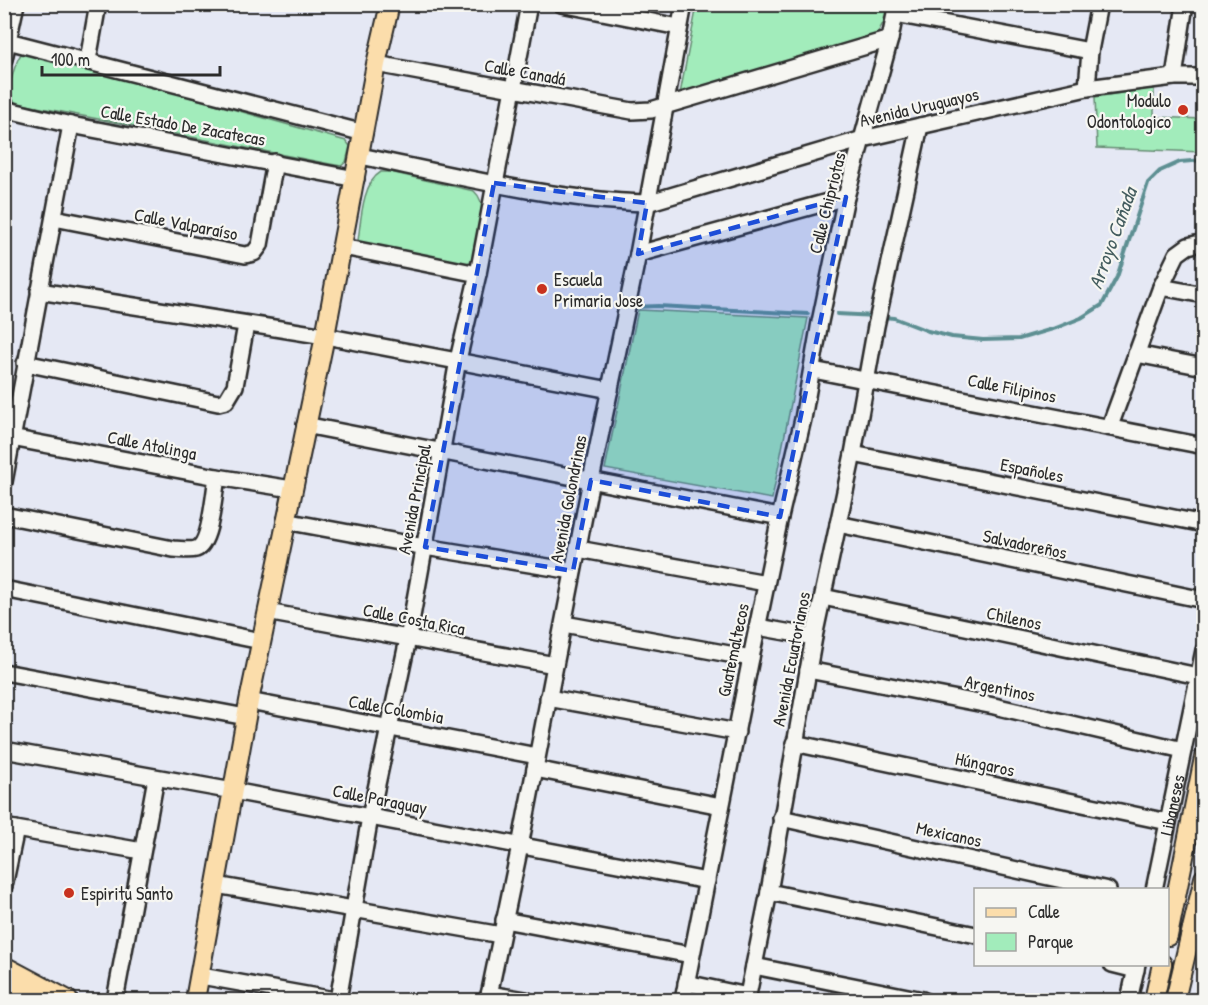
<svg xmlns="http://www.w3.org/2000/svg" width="1208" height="1005" font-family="'Patrick Hand',sans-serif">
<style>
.green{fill:#a2ecbb;stroke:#668c73;stroke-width:1.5}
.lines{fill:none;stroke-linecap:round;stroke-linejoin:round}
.stream{stroke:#5d8f92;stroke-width:4}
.minor-casing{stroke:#2b2b2b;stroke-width:20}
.major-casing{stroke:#2b2b2b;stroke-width:22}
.minor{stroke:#f6f6f2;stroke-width:15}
.major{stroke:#fbddab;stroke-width:18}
.marked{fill:#1d4ed8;fill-opacity:0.2;stroke:#1d4ed8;stroke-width:4.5;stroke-dasharray:12 8;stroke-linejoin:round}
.poi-dot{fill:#c8321e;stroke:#f6f6f2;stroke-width:2}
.labels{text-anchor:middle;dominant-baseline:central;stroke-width:4.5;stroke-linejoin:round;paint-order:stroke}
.street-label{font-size:18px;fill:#2b2b2b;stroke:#f6f6f2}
.poi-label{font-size:18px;fill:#2b2b2b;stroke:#f6f6f2;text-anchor:start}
.water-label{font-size:20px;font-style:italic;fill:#445d5f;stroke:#f6f6f2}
</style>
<rect width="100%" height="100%" fill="#e5e8f4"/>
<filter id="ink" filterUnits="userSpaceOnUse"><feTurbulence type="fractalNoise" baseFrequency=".0167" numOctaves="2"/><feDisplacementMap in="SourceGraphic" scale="12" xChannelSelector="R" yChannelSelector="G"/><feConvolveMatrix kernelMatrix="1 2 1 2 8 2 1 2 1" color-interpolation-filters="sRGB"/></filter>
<g filter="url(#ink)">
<!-- green -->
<path class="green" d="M697,5H887L884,21L876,36L680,94Z
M23,52H30L346,141L350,146L346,162L341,166L330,164L16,103C13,100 12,100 10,95C8,87 16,58 23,52Z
M1154,88V117L1203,119V152L1097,148L1095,97Z
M381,172H390L474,191C491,206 478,239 473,259L466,264L456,265L361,246L358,241C361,220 362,183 381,172Z
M638,310L808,318L772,499L605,469Z
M1203,952V1000H1194Z"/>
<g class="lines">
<!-- stream -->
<path class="stream" d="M634,307L658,306L808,314
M837,314L876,316
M883,317L894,318L928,331L952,337L983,340L1019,339L1056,328L1081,318L1102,305L1117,277L1148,183L1160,171L1180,162L1204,160"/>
<!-- minor casing -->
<g class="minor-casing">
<g id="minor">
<path d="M561,4L679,27"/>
<path d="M895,14L1090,51"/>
<path d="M8,41L364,133"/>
<path d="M4,59L16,4"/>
<path d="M88,60L98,4"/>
<path d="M376,64L632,111L651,110L890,39"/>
<path d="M1174,77L1185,4"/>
<path d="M1087,88L1090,51L1099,4"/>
<path d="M4,109L71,125L356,179"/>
<path d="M360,156C452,175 553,200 647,203L863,139L920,126L1087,88L1174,77H1204"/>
<path d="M54,218L245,255L254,253L260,245L275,162"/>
<path d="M343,247L478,274"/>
<path d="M638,254L846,197"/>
<path d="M1161,287L1204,295"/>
<path d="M39,291L325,336L610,390"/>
<path d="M1136,354L1204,367"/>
<path d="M25,363L218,403L226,401L235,386L246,325"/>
<path d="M813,370L1204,446"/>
<path d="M305,425L780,517"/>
<path d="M1110,426L1161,287L1177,254L1188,246L1204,242"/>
<path d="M6,437L217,477L292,489"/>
<path d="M853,454L1204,524"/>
<path d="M4,482L71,125"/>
<path d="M4,515L173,549C180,549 189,551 196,549C211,544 214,493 217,477"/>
<path d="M285,521L425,547L573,571"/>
<path d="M838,524L1204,600"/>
<path d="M578,549L766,583"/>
<path d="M4,589L261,641"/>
<path d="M823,597L1198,676"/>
<path d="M267,612L555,665"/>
<path d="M564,624L751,658"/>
<path d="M758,627L814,637"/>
<path d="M808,670L994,706L1183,750"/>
<path d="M4,672L246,717"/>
<path d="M548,698L737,732"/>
<path d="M249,701L537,756"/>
<path d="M794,743L1168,822"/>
<path d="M4,750L233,791L707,881"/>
<path d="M535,769L721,806"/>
<path d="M781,818L1108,890"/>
<path d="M4,827L142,851"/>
<path d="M216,885L501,935"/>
<path d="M4,886L16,829"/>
<path id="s1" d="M1154,890L1204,650"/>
<path d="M769,892L976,935"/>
<path d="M504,920L691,955"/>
<path d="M1112,964L1136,970"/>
<path d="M754,966L923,1000"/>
<path d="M201,976L334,1000"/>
<path d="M686,983L748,996"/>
<path d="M489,994L526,1000"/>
<path d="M115,1000L156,778"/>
<path d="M338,1000L370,817L408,639L458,360L478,274L529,4"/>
<path d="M488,1000L520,846L591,480L638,254L684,4"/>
<path d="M683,1000L751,658L780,517L803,419L820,322L846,197L890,39L897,4"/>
<path d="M747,1000L769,892L814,637L853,454L876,326L920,126"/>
<path d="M1129,1000L1137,964"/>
</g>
</g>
<!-- major casing -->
<g class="major-casing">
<path id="major" d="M1168,936L1204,758
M4,966L68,1000
M4,985L33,1000
M195,1000L249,701L325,336L376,64L390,4
M1154,1000L1162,964
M1175,1000L1204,878"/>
</g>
<!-- minor -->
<use href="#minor" class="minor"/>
<!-- major -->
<use href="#major" class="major"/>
</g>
</g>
<!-- marked area -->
<path class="marked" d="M494,183L647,203L638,254L846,197L780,517L591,480L573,571L425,547Z"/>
<!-- markers -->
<g class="poi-dot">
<circle cx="1183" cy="110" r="6"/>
<circle cx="542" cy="289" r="6"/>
<circle cx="69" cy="893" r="6"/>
</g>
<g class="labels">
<!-- street labels -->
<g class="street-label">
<text transform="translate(525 72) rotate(10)">Calle Canadá</text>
<text transform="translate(919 107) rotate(-13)">Avenida Uruguayos</text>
<text transform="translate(183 125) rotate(10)">Calle Estado De Zacatecas</text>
<text transform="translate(827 203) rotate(-76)">Calle Chipriotas</text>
<text transform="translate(186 224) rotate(11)">Calle Valparaíso</text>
<text transform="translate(1012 388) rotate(11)">Calle Filipinos</text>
<text transform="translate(152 445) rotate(11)">Calle Atolinga</text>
<text transform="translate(1032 470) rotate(11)">Españoles</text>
<text transform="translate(414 499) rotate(-79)">Avenida Principal</text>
<text transform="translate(568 499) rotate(-79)">Avenida Golondrinas</text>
<text transform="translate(1025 544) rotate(12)">Salvadoreños</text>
<text transform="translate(1014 618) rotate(12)">Chilenos</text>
<text transform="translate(414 619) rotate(11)">Calle Costa Rica</text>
<text transform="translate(733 650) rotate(-78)">Guatemaltecos</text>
<text transform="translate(791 659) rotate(-79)">Avenida Ecuatorianos</text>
<text transform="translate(1000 688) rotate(12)">Argentinos</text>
<text transform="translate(396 709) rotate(10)">Calle Colombia</text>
<text transform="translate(985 764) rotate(12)">Húngaros</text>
<text transform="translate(380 799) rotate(11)">Calle Paraguay</text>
<text stroke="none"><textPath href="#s1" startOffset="87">Libaneses</textPath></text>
<text transform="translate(949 834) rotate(12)">Mexicanos</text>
</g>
<!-- poi labels -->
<g class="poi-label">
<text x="1171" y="100" text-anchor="end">Modulo<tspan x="1171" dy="21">Odontologico</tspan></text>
<text x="554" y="279">Escuela<tspan x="554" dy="21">Primaria Jose</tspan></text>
<text x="81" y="893">Espiritu Santo</text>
</g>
<!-- water labels -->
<g class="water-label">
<text transform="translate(1112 238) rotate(-70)">Arroyo Cañada</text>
</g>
</g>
<!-- margin -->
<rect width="1208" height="1005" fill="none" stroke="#f6f6f2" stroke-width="24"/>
<rect x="12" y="12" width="1184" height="981" fill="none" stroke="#2b2b2b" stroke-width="2" filter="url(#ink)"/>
<!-- legend -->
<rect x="974" y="888" width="195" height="78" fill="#f6f6f2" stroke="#a5a5a2" stroke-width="1.5"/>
<rect x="986" y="908" width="30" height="9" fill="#fbddab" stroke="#a5a5a2" stroke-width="1.5"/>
<text x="1028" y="918" font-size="18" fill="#2b2b2b">Calle</text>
<rect x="986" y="933" width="30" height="18" fill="#a2ecbb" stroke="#a5a5a2" stroke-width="1.5"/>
<text x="1028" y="948" font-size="18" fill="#2b2b2b">Parque</text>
<!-- scale -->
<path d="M42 66v9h178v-9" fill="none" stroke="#2b2b2b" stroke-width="3"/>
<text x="51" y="66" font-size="18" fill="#2b2b2b" stroke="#f6f6f2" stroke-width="4.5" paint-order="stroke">100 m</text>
</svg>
